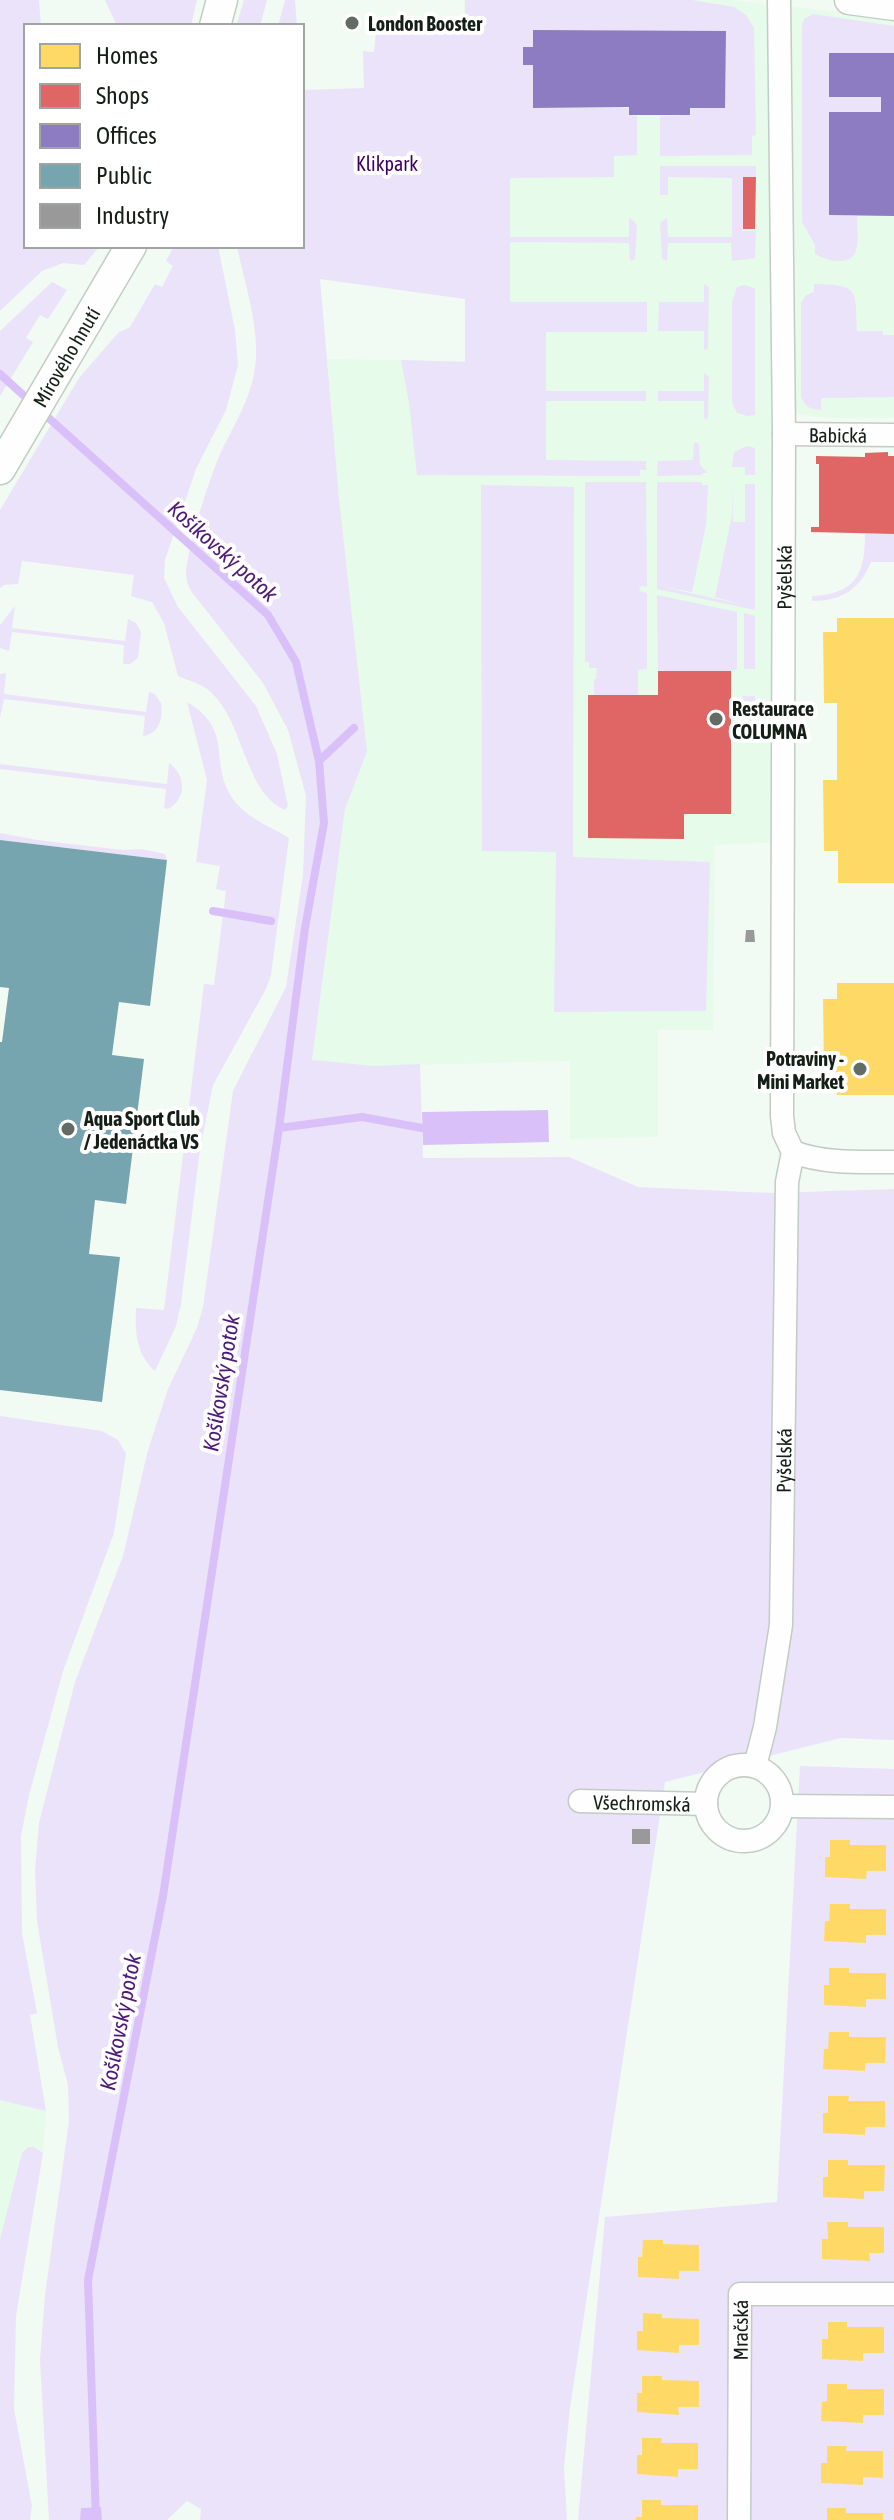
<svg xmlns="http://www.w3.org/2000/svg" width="894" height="2520" font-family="'Asap Condensed',sans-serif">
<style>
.built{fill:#e6fbea}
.green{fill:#ebe3f9}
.water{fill:#dac0f8}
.homes{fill:#ffd966}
.shops{fill:#e06666}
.offices{fill:#8e7cc3}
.public{fill:#76a5af}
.industry{fill:#999}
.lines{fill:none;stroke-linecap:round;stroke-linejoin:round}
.stream{stroke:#dac0f8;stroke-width:8}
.minor-casing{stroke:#c3cbc5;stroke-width:25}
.tertiary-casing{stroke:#c3cbc5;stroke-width:31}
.secondary-casing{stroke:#c3cbc5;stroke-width:33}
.minor{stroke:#fdfefd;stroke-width:22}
.tertiary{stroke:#fdfefd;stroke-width:28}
.secondary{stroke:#fdfefd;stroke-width:30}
.poi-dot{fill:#626b64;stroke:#fff;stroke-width:3}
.labels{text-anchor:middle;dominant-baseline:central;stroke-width:8;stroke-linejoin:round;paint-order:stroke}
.poi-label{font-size:20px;font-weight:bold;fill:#151e17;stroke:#fff;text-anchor:start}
.park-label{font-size:20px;fill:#3d0062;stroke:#fff}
.street-label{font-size:20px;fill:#151e17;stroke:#fff}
.water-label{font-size:22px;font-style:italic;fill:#4f1a77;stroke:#fff}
</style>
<rect width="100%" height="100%" fill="#f2faf4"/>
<!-- built -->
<path class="built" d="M464,0H732L894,18V418H821L796,413L792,842L715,845L713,1030H658V1137L570,1139V1061L374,1066L312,1061L345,809L367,752L339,498L327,359L465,361Z
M0,2100L46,2111L43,2153L34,2147H28L22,2153L0,2239Z"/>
<!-- green -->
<path class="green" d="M0,0H39L41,26H26V246H100L84,265L63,263L42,271L0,311Z
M105,0H197L191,26H117Z
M244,0H267L260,26H236Z
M285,0H295L297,26H278Z
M465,0H692L734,7L746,15L754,28L756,135L752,136V155L660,156V116L690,115L691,108H725V31H534L533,47H524L533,65L534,108H630V115L637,116V155L614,156V177L510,178V237H629V218L632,219L637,226L635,259L630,261L629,243L510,242V302H647V332H546V391H646V401H546V460L646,461V470H640V476L417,475L409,403L401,360L465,362V299L320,279L339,498L367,752L345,809L312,1060L374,1066L420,1064L423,1158L569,1157L638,1187L771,1193L894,1189V1740L841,1738L665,1782L570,2408L564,2468L567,2520H200L201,2509L187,2501L167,2520H102L100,2507L82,2508L80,2520H49L40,2360L45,2295L69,2121L68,2085L58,2047L37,1921L35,1870L39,1823L75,1682L123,1556L148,1450L168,1389L197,1328L203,1307L233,1091L286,987L303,875L306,796L288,730L263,683L191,591C188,585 186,580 186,573C188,545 209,480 220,454C232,428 249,402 254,374C262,333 245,286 237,246H302V79L303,90L364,88L363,51L374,52L376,30H465Z
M813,14L894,26V53H829V97H881V112H829V215L857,216C857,226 859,240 856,250C851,268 826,260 815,254V245L802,222V26L804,19Z
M660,166H756V177L744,178L743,231H756L755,258L732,261L731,243H668L667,261L662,259L660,223L667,218L668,237H732V178L668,177V195H660Z
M174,246H218L235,330L238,365L226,410L196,469L165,560L164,578L178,607L256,706L277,754L288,806L285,810C242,791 245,718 207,689C199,683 187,680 178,676L164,623L152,602L131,596L134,575L22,561L18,584L4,585L0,588V510L79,378L118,333L130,327L155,284L162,287L173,266L166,261Z
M52,282L67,290L48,319L40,315L26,338L33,342L0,396V331Z
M704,284L709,287L708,349L704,350V331H658L659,302H704Z
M814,284C860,285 855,289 857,331H883V335H894V397L821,398V410C809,409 805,407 801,396V303L806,295L814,292Z
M745,285L755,289V415L747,416L737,413L732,402V302L737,287Z
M704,373L709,377L708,418L704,419V401H658V391H704Z
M694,442L699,444L700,465L708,473H703L702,475L657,476L658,461L693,460Z
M747,446L755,448V475H745V467H732L734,452Z
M585,482H646L647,587L641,586L639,591L647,593V669L638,670V695H594V679H596L597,668H589V662H585Z
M657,482H702V485H708L706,525L692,592L659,586L743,605L715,597L732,515V485L733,522H745V484H755V610L657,589Z
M481,485L574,487L573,857L710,862L706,1011L554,1012L556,852L482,851Z
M865,534H894V562H871C860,589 842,601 812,601V596C856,594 865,574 865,534Z
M657,595L737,612V669L731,671H658Z
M15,606L12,628L125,641L128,619L136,623L141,632L138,658L130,664H123L124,645L12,632L9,651L0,648V625Z
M744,613L755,616V669H744Z
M6,673L4,694L146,712L149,692L155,694L161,703C163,717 160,734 143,736L145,716L4,699L0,718V674Z
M743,696H755V735H743Z
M187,702C236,731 207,762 233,799C246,818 270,826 289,838L271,975L266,989L213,1085L200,1149L181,1304L176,1326L155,1371C136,1354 135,1332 136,1308L164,1310L204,984L214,985L226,891L216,889L220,866L196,862L207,780Z
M169,763C186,775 187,798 168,809L164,808L166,789L0,769V764L167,784Z
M0,833L37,840L123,850L141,849L165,854L167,860L0,840Z
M0,1416L102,1431L118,1440L126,1454L114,1533L63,1671L29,1795L21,1836L22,1933L37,2013L30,2015L46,2111L0,2100Z
M800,1766L894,1769V2520H578L605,2217L777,2202Z
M28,2147H34L43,2153L16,2316L14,2409L32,2506L30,2520H0V2239L22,2153Z"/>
<!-- water -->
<path class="water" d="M548,1110L549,1142L423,1145L422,1112Z
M101,2507L102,2520H80L81,2508Z"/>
<!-- homes -->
<path class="homes" d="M837,618H894V883H838V851H824L823,780H837V703H824L823,632H837Z
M837,983H894V1095H837V1072H824L823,999H837Z
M830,1840H850V1845H886V1871H867L866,1879L825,1877V1857H830Z
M830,1904H850V1909H886V1935H866V1943L824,1941L825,1921H829Z
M829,1968H849V1973H886V1999H866V2007L824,2005V1985H829Z
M829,2032H849V2037H886L885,2063H865V2071L823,2069L824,2049H828Z
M828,2096H849L848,2101H885V2127H865V2135L823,2133V2113H828Z
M828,2160H848V2165H885L884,2191H864V2199L823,2197V2177H828Z
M827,2222H848V2227H884V2253H869L870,2261L822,2259V2239H828Z
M643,2240H663V2244L699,2245V2271H679V2279L638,2277V2257H642Z
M643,2313L662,2314V2318L699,2319V2345H679V2353L637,2350V2331H643Z
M828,2322H847V2327H884V2353H863V2361L822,2359V2339H828Z
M642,2376H662V2380L699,2381V2407H678L679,2415L637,2412V2393H642Z
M827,2384H847V2389H884V2415H863V2423L821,2421L822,2402L827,2401Z
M642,2438H662L661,2443H698V2469H678V2477L637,2474V2455H642Z
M827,2446H847L846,2451H883V2478L863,2477V2485L821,2483V2463H827Z
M642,2500H661V2505H698V2520H636V2517H642Z
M827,2508H846V2513H883V2520H827Z"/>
<!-- shops -->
<path class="shops" d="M743,177H756L755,229H743Z
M888,452V456H894V534L811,532V527H819V464H816V456L865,457V453Z
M658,671H731V814H684V839L588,838V695H658Z"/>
<!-- offices -->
<path class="offices" d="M533,30L726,31L725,108H690V115H629V107L533,108V65H523V47H533Z
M829,53H894V216L829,215V112H881V97H829Z"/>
<!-- public -->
<path class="public" d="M0,840L167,860L150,1006L119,1002L112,1055L144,1059L126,1204L95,1200L89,1254L120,1257L102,1402L0,1390V1042H2L9,988L0,987Z"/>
<!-- industry -->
<path class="industry" d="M746,930H754L755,942H745Z
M632,1829H650V1844H632Z"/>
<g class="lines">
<!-- stream -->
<path class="stream" d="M0,374L32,403
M42,412L268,615L296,662L319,761L324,823L305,928L279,1128L163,1896L88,2280L96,2520
M319,761L354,728
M213,911L271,921
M279,1128L362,1117L422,1128"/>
<!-- minor casing -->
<g class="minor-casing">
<g id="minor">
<path id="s1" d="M784,434L894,435"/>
<path d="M793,1152C825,1164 860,1162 894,1162"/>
<circle cx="744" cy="1803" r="38"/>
<path id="s2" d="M755,1766L765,1727L781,1625L787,1182L793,1152L784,1133L782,1116L784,434L779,0"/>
<path id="s3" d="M580,1801L706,1804"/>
<path d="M783,1806L894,1807"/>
<path id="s4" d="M739,2520L740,2294H894"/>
</g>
</g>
<!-- tertiary casing -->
<g class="tertiary-casing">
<path id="tertiary" d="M849,0L894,6"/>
</g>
<!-- secondary casing -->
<g class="secondary-casing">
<g id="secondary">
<path d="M215,26L222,0"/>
<path id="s5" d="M0,469L131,246"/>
</g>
</g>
<!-- minor -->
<use href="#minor" class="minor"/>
<!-- tertiary -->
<use href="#tertiary" class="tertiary"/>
<!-- secondary -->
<use href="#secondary" class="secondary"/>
</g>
<!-- markers -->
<g class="poi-dot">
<circle cx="352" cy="23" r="8"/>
<circle cx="716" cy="719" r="8"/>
<circle cx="860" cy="1069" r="8"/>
<circle cx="68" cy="1129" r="8"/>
</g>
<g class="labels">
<!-- poi labels -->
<g class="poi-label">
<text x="368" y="23">London Booster</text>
<text x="732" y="708">Restaurace<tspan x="732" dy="23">COLUMNA</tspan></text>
<text x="844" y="1058" text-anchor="end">Potraviny -<tspan x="844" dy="23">Mini Market</tspan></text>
<text x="84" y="1118">Aqua Sport Club<tspan x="84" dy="23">/ Jedenáctka VS</tspan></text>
</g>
<!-- park labels -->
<g class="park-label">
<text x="387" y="163">Klikpark</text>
</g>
<!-- street labels -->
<g class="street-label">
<text stroke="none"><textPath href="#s5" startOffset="130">Mírového hnutí</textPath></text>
<text stroke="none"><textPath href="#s1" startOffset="54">Babická</textPath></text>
<text stroke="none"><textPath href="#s2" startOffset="1194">Pyšelská</textPath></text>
<text stroke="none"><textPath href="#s2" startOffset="308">Pyšelská</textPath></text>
<text stroke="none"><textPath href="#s3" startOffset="62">Všechromská</textPath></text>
<text stroke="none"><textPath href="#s4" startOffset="190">Mračská</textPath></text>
</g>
<!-- water labels -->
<g class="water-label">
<text transform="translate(223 551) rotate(42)">Košíkovský potok</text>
<text transform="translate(221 1383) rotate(-81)">Košíkovský potok</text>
<text transform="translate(120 2022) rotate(-79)">Košíkovský potok</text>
</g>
</g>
<!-- legend -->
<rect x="24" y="24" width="280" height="224" fill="#ffffff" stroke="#a1a5a2" stroke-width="2"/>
<rect x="40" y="44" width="40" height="24" fill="#ffd966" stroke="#a1a5a2" stroke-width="2"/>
<text x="96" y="64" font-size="24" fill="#151e17">Homes</text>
<rect x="40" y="84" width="40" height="24" fill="#e06666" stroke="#a1a5a2" stroke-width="2"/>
<text x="96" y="104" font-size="24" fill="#151e17">Shops</text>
<rect x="40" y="124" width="40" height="24" fill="#8e7cc3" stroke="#a1a5a2" stroke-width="2"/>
<text x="96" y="144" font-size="24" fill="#151e17">Offices</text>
<rect x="40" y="164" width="40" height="24" fill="#76a5af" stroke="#a1a5a2" stroke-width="2"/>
<text x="96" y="184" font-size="24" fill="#151e17">Public</text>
<rect x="40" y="204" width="40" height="24" fill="#999999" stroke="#a1a5a2" stroke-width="2"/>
<text x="96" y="224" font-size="24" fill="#151e17">Industry</text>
</svg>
